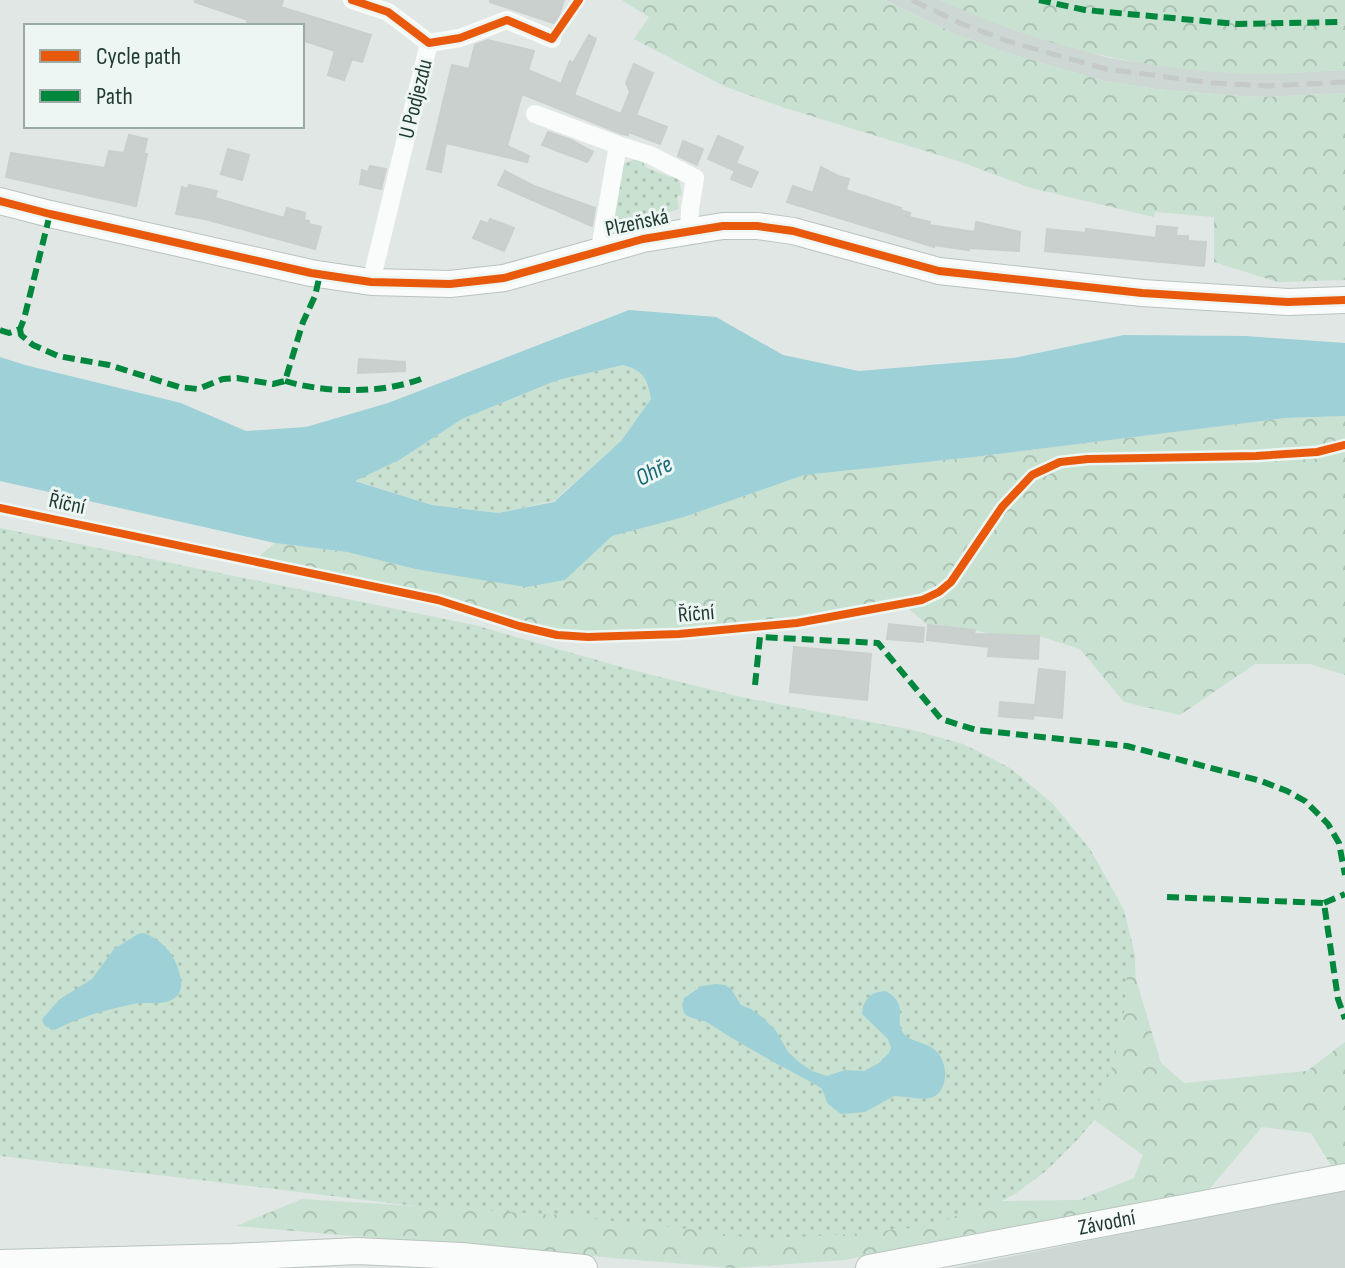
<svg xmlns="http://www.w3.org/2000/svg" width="1345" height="1268" font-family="'Sofia Sans Condensed',sans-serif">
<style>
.built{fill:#cdd8d4}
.grass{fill:url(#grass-dots)}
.forest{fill:url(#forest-crowns)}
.water{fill:#9ed0d7;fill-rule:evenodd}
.building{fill:#cad0ce;stroke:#c9cfcd;stroke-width:2}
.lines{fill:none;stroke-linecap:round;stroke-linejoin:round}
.secondary-casing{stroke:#b9c4bf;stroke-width:28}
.street{stroke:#fafbfb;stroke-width:18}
.secondary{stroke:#fafbfb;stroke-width:26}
.rail{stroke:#c5c9c8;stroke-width:5;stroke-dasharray:16 8;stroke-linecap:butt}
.quiet{stroke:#00873e;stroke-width:6;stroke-dasharray:12 6;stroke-linecap:butt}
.cycleway-casing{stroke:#edf6f2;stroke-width:13}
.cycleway{stroke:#e8590c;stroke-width:8}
.labels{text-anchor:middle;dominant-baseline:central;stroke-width:6;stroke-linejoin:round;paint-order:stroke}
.street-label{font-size:22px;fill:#1e3932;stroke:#edf6f2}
.water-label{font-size:24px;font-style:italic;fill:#176776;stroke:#edf6f2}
</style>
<defs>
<pattern id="grass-dots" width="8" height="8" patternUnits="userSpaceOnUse" patternTransform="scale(2)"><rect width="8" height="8" fill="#c8e1d0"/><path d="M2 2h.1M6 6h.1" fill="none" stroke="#abc2b3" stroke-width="1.8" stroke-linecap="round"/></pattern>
<pattern id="forest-crowns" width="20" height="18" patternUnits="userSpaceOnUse" patternTransform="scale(2)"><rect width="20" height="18" fill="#c8e1d0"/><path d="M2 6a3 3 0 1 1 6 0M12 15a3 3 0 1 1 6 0" fill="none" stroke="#abc2b3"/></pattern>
</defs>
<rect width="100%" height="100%" fill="#e0e7e4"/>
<!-- built -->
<path class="built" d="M885,0H940L1014,30L1109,58L1159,65L1241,72L1266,74L1345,70V93L1267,97L1240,96L1156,89L1104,81L1007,53L955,34Z
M1345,1190V1268H954L1275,1203Z"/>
<!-- grass -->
<path class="grass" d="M637,159H642L645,167L670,177L678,174L682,195L677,196L679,209L609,230L620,165Z
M623,365C644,371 646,377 651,399L621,441L554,501L498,513L432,505L354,480L401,459L462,419L558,380Z
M0,528L474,625L632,670L741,697L912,730L963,744L1010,768L1052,803L1090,849L1124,910L1135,955L1136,1013L1098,1115L1080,1137L1046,1171L1015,1194L984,1210L919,1233L762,1244L611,1225L415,1206L0,1156Z"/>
<!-- forest -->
<path class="forest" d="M622,0H885L955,34L1007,53L1104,81L1156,89L1240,96L1267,97L1345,93V280L1278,282L1214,262V217L1155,212L1154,217L1031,188L958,161L782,107L726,87L634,39L649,17Z
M940,0H1345V70C1319,71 1292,74 1266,74C1154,73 1041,47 940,0Z
M1345,416V675L1310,664H1255L1180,715L1124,702L1080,649L1039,636L990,634L975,630L928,625L897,599L848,611L685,629L574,632L532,625L428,593L257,558L275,543L347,552L415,569L526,586L565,580L611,536L684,517L804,475L974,457L1285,418Z
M1129,956L1161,1063L1184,1083L1307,1071L1345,1042V1164L1332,1167L1311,1133L1262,1127L1206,1193L966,1235L844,1260L733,1268L236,1226L302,1199L558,1215L698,1230L757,1239L852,1234L930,1226L993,1201L1079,1200L1134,1178L1143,1155L1092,1118L1114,1062L1124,1012Z"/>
<!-- water -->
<path class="water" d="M629,310L716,317L783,355L859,371L1013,358L1124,335L1245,336L1345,343V416L1285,418L974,457L804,475L684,517L612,536L565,580L526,587L415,569L347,552L275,543L0,481V357L25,365L181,403L246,431L306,427L388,403ZM623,365C644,371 647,378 651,399L621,441L554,502L498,513L432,505L355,481L401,459L462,419L558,380Z
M144,933C161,940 171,950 178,968C181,977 184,991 176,997C164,1007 147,1001 133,1004C106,1010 79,1017 55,1030L45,1026L43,1022V1018L60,999L92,979L114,949L138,934Z
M716,984L725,985L731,989L741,1005L751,1009L762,1017L776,1031L788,1052L800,1063L812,1071L827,1076L845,1070L864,1071L879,1063L889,1053L891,1048L888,1039L862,1014C863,1000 871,991 886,991C912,1007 891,1021 905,1035C914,1043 930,1043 938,1053C943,1059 946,1070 945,1077C941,1109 915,1096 894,1096L865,1112L841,1114L828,1104L822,1089L818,1086C782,1066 744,1047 710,1024C703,1019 693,1020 686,1015C681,1010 683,1004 684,998L702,986Z"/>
<!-- building -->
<path class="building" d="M195,0H283L281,7L371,35L362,62L352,59L344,80L328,75L335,51L302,40V26H246L248,20L195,2Z
M490,0H564L556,24L490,2Z
M589,35L596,39L574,95L621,114L630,92L626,83L634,64L653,73L636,115L667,127L660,144L629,132L628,135L622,134L522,94L507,146L529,156L527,162L446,143L441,172L427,169L452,65L469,69L475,45L488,40L534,51L528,70L561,84L570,61L573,63Z
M548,132L571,140L593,152L587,162L542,145Z
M129,135L147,139L144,153L147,154L136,206L6,177L11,153L105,168L109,151L124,153Z
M718,136L743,147L733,170L708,159Z
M683,141L703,149L697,165L678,156Z
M228,149L249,155L242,180L221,174Z
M738,164L758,172L751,187L731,179Z
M370,166L386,169L381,189L360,184L362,170L368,172Z
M821,167L838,176L849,179L846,190L901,208L900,210L910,213L909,217L930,222L929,225L975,232L976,222L1020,232L1019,251L969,248V250L934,245V247L787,202L793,186L813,193Z
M505,171L534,186L595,208L592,226L498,185Z
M189,185L217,191L215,198L284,218L287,208L305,213L304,220L309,221V224L321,227L315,249L205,219L176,214L182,187L188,189Z
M490,219L514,228L504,251L473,238L481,221L488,224Z
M1157,226L1177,228L1176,236H1188V241L1206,242L1204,266L1045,251L1047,229L1086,233V229L1156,238Z
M359,359L405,362V371L358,373Z
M889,624L924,628L923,642L887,639Z
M928,625L975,630L974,634L1039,636L1038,659L988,656L989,647L927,640Z
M794,647L871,654L867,700L790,692Z
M1039,669L1065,672L1062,718L1034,715Z
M1000,702L1034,705L1033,719L999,716Z"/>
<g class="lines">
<!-- secondary casing -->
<g class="secondary-casing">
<g id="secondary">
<path d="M0,201L50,214L311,273L371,282L450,284L504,278L643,239L723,226H757L793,231L939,271L1142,293L1288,302L1345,300"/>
<path d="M0,1263L232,1257L357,1251L462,1256L584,1268"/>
<path id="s1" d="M869,1268L1345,1177"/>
</g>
</g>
<!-- street -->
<path class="street" d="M352,0L388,12L429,43
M429,43L460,38L507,20L552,39
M535,114L618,145L600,249
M618,145L650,155L695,178L690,209L689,230
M371,282L429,43"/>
<!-- secondary -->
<use href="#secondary" class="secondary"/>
<!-- rail -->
<path class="rail" d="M912,0L960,23L1010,42L1106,69L1213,83L1267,86L1345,82"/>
<!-- quiet -->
<path class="quiet" d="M1039,0L1085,10L1237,24L1340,22
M20,329L21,335L33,345L58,356L109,365L179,387L198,389L223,379L237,378L273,384L285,381L303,322L315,296L320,274
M0,330L9,333L20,329L24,319L50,214
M285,381C325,393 381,394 421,379
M755,685L760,637L878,643L941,719L976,730L1127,746L1261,781L1287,791L1305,801L1328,824L1339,843L1345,875
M1167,897L1324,903L1338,999L1345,1019
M1324,903L1345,894"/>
<!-- cycleway casing -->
<g class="cycleway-casing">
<path id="cycleway" d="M352,0L388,12L429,43L460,38L507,20L552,39L579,0
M0,201L50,214L311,273L371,282L450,284L504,278L643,239L723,226H757L793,231L939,271L1142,293L1288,302L1345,300
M0,508L438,600L519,626L557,635L588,637L679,634L797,623L922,600L939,592L951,582L1002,507L1032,475L1060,462L1088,459L1256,456L1317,452L1345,445"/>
</g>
<!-- cycleway -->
<use href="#cycleway" class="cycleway"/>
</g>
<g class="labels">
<!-- street labels -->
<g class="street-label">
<text transform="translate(416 99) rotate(-76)">U Podjezdu</text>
<text transform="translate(637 223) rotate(-12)">Plzeňská</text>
<text transform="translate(67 504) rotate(12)">Říční</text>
<text transform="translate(696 614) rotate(-5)">Říční</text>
<text stroke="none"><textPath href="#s1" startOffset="242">Závodní</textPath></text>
</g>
<!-- water labels -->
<g class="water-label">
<text transform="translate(654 471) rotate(-27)">Ohře</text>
</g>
</g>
<!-- legend -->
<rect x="24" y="24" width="280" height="104" fill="#edf6f2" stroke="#9aaaa5" stroke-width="2"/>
<rect x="40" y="50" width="40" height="12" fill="#e8590c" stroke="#9aaaa5" stroke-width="2"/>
<text x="96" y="64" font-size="24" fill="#1e3932">Cycle path</text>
<rect x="40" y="90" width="40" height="12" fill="#00873e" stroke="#9aaaa5" stroke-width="2"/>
<text x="96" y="104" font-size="24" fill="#1e3932">Path</text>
</svg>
